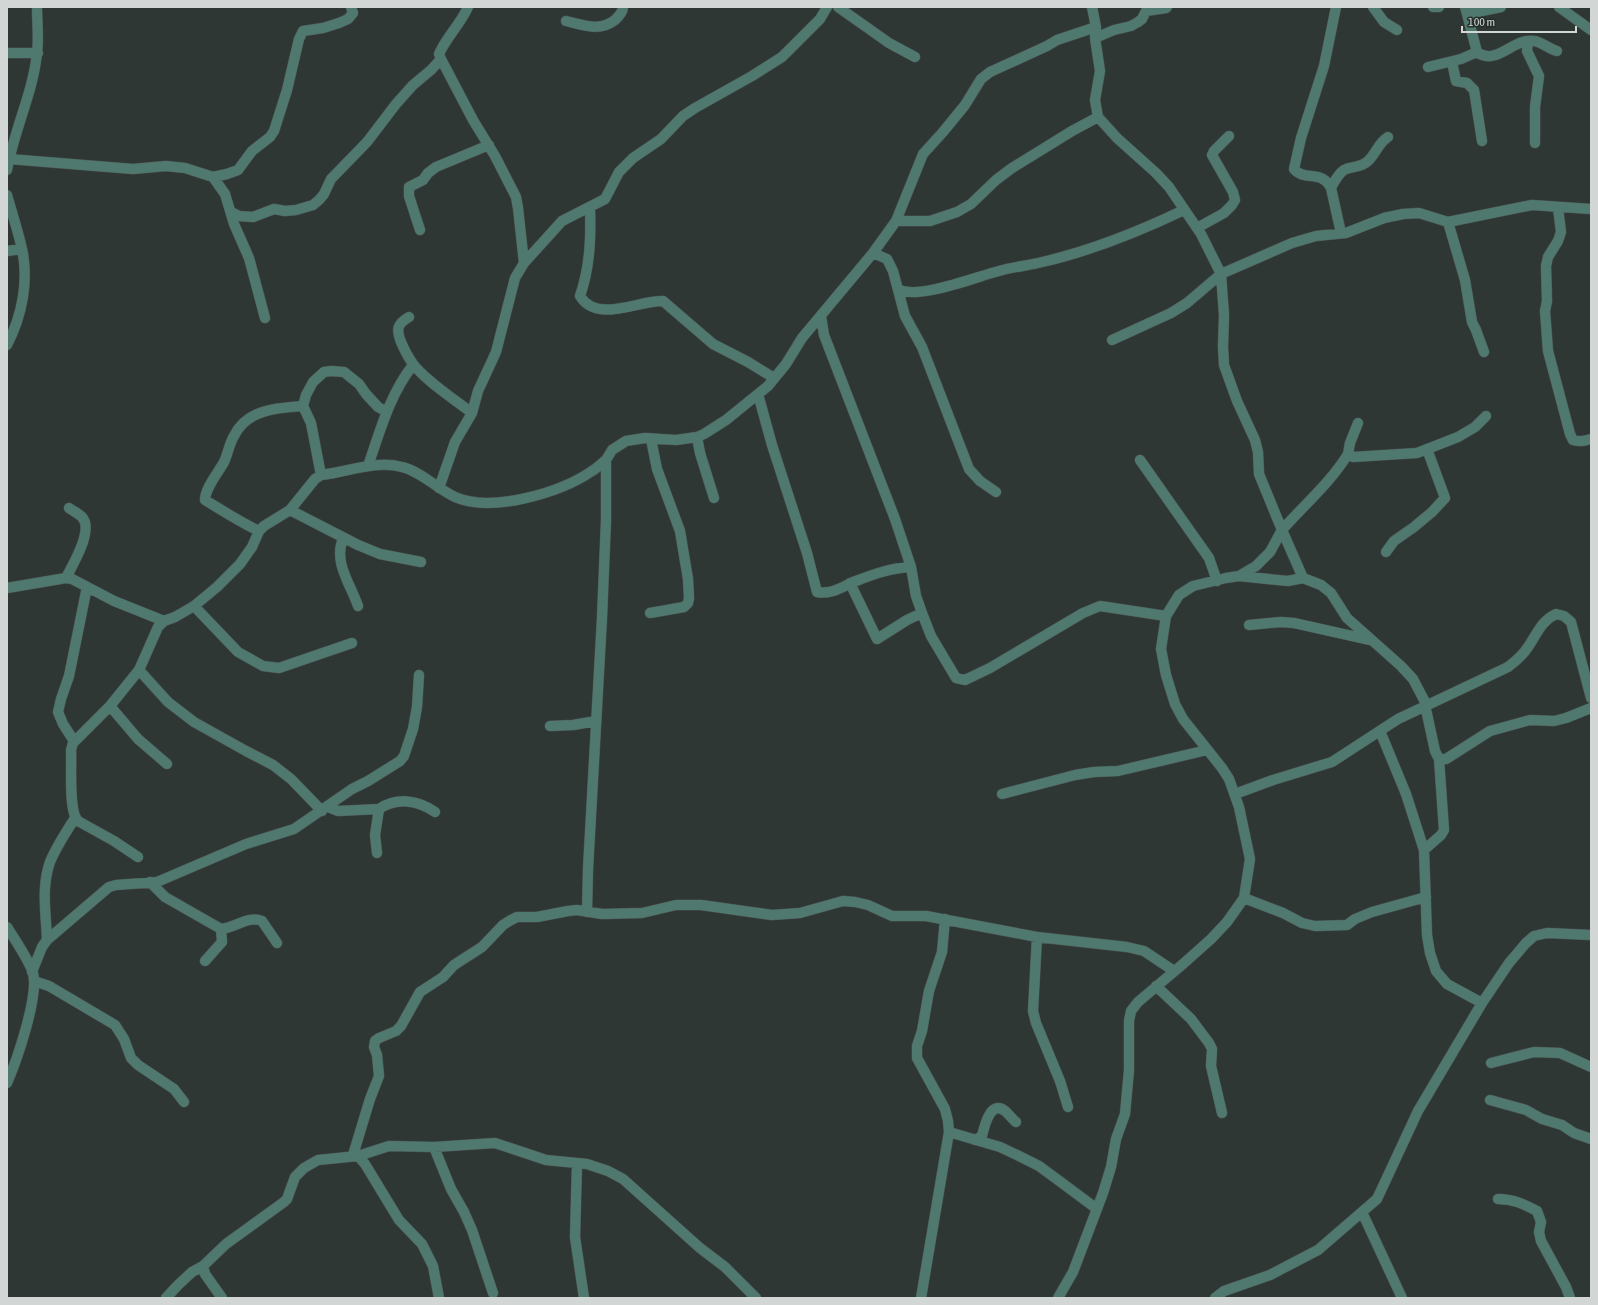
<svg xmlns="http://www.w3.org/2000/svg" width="1598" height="1305" font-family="'Asap Condensed',sans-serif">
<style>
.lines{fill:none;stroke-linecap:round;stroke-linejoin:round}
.minor-casing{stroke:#4c5452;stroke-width:11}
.minor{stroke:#4f796e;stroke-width:10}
</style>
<rect width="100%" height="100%" fill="#2f3735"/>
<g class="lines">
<!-- minor casing -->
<g class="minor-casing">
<path id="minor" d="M468,7C460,25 447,36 439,54L441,59L473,120L495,156L516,197L518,208L524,263
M838,7L889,43L915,57
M1336,7L1324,66L1301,138L1294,169C1305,182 1321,169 1331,188L1341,233
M1373,7L1384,22L1397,30
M1433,7H1439
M1465,7L1467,14L1501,7
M1559,7L1591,30
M1467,14L1477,52C1496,67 1514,37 1534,41C1542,42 1549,49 1557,51
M566,21C583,25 600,32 615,20C619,16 623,12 623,7
M1095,38L1114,30L1131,26L1138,22L1142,19L1146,11L1166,8L1167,7
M1528,41L1527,51L1539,76L1535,107V143
M7,53H38
M1452,62L1456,81L1467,83L1474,90L1482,141
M1428,67L1461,59L1477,52
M9,159L133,169L166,166L185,168L213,177L225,194L234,224L249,258L265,318
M7,170C14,130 33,93 37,53C39,38 37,22 37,7
M213,177L227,174L238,170L252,151L270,137L274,131L287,90L299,39L303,31L323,28L339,23L348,19L353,13L351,7
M1331,188C1334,182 1338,174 1344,170C1351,166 1361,168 1368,161C1376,154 1378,143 1388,137
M7,195C12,213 18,231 22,249C29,281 22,316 7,345
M590,208C591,238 590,267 580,296C597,324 639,300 663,301L713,344L748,362L774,378
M1558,208L1561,232L1558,241L1548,257L1546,266L1547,301L1545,311L1548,351L1570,434L1573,440C1580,442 1584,441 1591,439
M231,212L239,216L253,217L274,209L285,211L296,210L313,205L319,200L324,194L331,179L367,142L396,104L413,85L431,70L441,59
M896,221H930L957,212L971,204L996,180L1012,168L1072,131L1098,117
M1448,222L1465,280L1472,322L1476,330L1484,352
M1197,228L1224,213L1232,205L1235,200L1233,192L1212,155L1214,151L1229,136
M420,230L409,196V187L423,180L428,173L436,167L489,145
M7,251L22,249
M873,253L887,259L893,271L905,316L922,347L969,469L980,481L996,492
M899,290C921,299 975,277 999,271C1012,267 1025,266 1038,263C1088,252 1138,232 1184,210
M821,316L824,335L895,519L911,567L916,596L922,613L931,636L956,678L965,680L990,668L1083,613L1100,606L1166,616
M409,317C397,324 396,329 401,342C404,349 408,357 413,364C426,381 454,399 472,413
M1112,340L1171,313L1187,303L1221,274L1292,243L1316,236L1346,233L1384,218L1403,214L1419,213L1448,222L1532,205L1591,209
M758,394L772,445L807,553L817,592C832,595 843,586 856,581C874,574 891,568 911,567
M1358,423L1350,443L1348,454L1353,457L1417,453L1458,437L1475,427L1486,416
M697,437L700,453L714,498
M1140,460L1209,558L1217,581
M368,466C380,431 390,394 413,365
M321,475L311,423L303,406L306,395L313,382L324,372L331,371L344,372L359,384L366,394L378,407L387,412
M439,488L455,442L472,413L478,391L496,352L515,278L524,263L562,221L605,199L619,172L633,158L661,139L683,116L695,108L752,76L782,57L820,19L827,7
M290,510L358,545L380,554L421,562
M259,531C240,522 223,511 205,500C205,488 218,473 224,462C228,454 229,444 234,436C247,409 277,408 303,406
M343,539C333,562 351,585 358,606
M1386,552L1394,541L1414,527L1432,512L1445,498L1427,449
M1239,576L1288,581L1303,578L1321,585L1331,593L1347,618L1401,666L1413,679L1424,700L1435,751L1439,759H1446L1490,731L1530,720L1554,721L1566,718L1591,708
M66,578C73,564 94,530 82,517C78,513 73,511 69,508
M1303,578L1282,530C1304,505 1331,482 1348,454
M850,583L877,639L907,620L922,613
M7,588L66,578L72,579L114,601L164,621
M194,606L238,652L263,666L279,668L352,643
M650,613L684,607L688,603L689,598L688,579L680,531L657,469L651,439
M1249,625L1281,622L1294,623L1370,640
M139,670L168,702L194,722L246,751L273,765L291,779L322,811
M110,706L138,739L167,764
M550,726L573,725L596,721
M1380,731L1406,794L1424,850L1427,935L1430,953L1436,971L1447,984L1482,1003
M74,741L63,724L58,712L61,699L69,676L87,587
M1002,794L1075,775L1094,772L1118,771L1207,750
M1235,794L1273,780L1332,762L1398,719L1508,667C1516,661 1523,655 1528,647C1537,634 1541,621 1556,614L1564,616L1571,622L1591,698
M328,807L338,811L379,809
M1424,850L1441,835L1444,830L1439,759
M377,853L375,835L379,809C397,797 418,800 435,812
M138,857L114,841L78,821C68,811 72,765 71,750L73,743L110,706L139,670L158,627L164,621L175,617L194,606L217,587L240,564L252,547L259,531L264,526L290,510L315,479L321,475C348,472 375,460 402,467C420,471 438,489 455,497C491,513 560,493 592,471C597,468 601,464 606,460
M150,882L165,897L221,929C235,928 249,915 262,921L277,943
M1244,898L1283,913L1302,923L1315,926L1347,925L1355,919L1372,912L1426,897
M587,912L588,869L602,618L606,520V460L612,450L626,441L645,438L676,440L697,437L704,434L726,420L768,386L786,364L802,338L873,253L896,221L923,154L943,132L965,105L981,79L990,72L1047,46L1057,40L1096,27
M7,927C15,940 29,960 33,973C39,996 17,1060 7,1083
M1037,937L1033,1011L1036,1023L1060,1081L1068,1107
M47,940C46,914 41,887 50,862C56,847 66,832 75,818
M205,961L222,942L221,929
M32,972L42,947L47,940L109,887L116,885L157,882L246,844L294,829L352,789L368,781L400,761L404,756L413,729L417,707L419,675
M34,981L49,986L115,1025L124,1039L131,1058L138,1065L174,1089L184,1102
M1156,986L1191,1019L1209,1043L1212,1049L1211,1066L1222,1113
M1491,1063L1534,1052L1560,1053L1591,1067
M1490,1100L1526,1110L1542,1119L1562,1125L1574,1133L1591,1139
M949,1132L1000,1147L1017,1155L1039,1166L1058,1180L1097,1209
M975,1140L982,1136C984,1128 990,1099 1005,1111C1009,1114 1012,1119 1016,1122
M434,1147L451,1189L464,1212L472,1230L493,1293
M353,1155L370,1099L379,1076L377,1055L374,1047L375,1041L379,1038L396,1031L401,1026L420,992L443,977L454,965L482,947L503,925L511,920L517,917H537L568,911L577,910L602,914L642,913L676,905H701L772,915L800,913L843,901L855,902L868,905L892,916H926L1037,937L1127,947L1144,951L1174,971
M358,1156L365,1164L399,1220L422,1244L433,1266L439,1298
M577,1163L575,1237L584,1298
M1498,1199C1513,1199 1524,1204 1537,1211L1541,1222L1539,1232L1541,1241L1566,1287L1570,1298
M1362,1212L1402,1298
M203,1266L205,1274L222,1298
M166,1298L178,1285L192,1272L203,1266L226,1244L284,1202L287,1199L295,1177L304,1168L318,1160L358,1156L389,1146L434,1147L495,1143L546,1160L587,1164L608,1171L623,1179L700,1248L725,1267L756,1298
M921,1298L949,1132L948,1121L945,1109L917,1058V1046L922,1031L929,991L942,952L945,919
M1058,1298L1073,1272L1103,1193L1111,1167L1116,1139L1125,1114L1129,1070V1021L1131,1011L1138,1002L1183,964L1211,939L1227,922L1244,898L1250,859L1239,807L1229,779L1222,768L1183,719L1175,704L1166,675L1161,649L1166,616L1179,595L1193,586L1226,578L1239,576L1256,566L1270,552L1282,530L1259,474L1258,452L1255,440L1237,401L1224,365L1223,347L1224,315L1221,274L1201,234L1169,187L1156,173L1117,138L1098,117L1095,100L1100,71L1095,38L1096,27L1092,7
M1215,1298L1224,1291L1270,1275L1318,1250L1377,1199L1418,1111L1482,1003L1509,963L1526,943L1534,936L1547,933L1591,935"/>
</g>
<!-- minor -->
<use href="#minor" class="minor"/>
</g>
<!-- border -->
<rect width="1598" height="1305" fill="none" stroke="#d2d7d6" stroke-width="16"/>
<!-- scale -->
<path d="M1462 26v6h114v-6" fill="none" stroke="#d2d7d6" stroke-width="2"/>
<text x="1468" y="26" font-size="12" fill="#d2d7d6" stroke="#252d2b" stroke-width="3" paint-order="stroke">100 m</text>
</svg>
